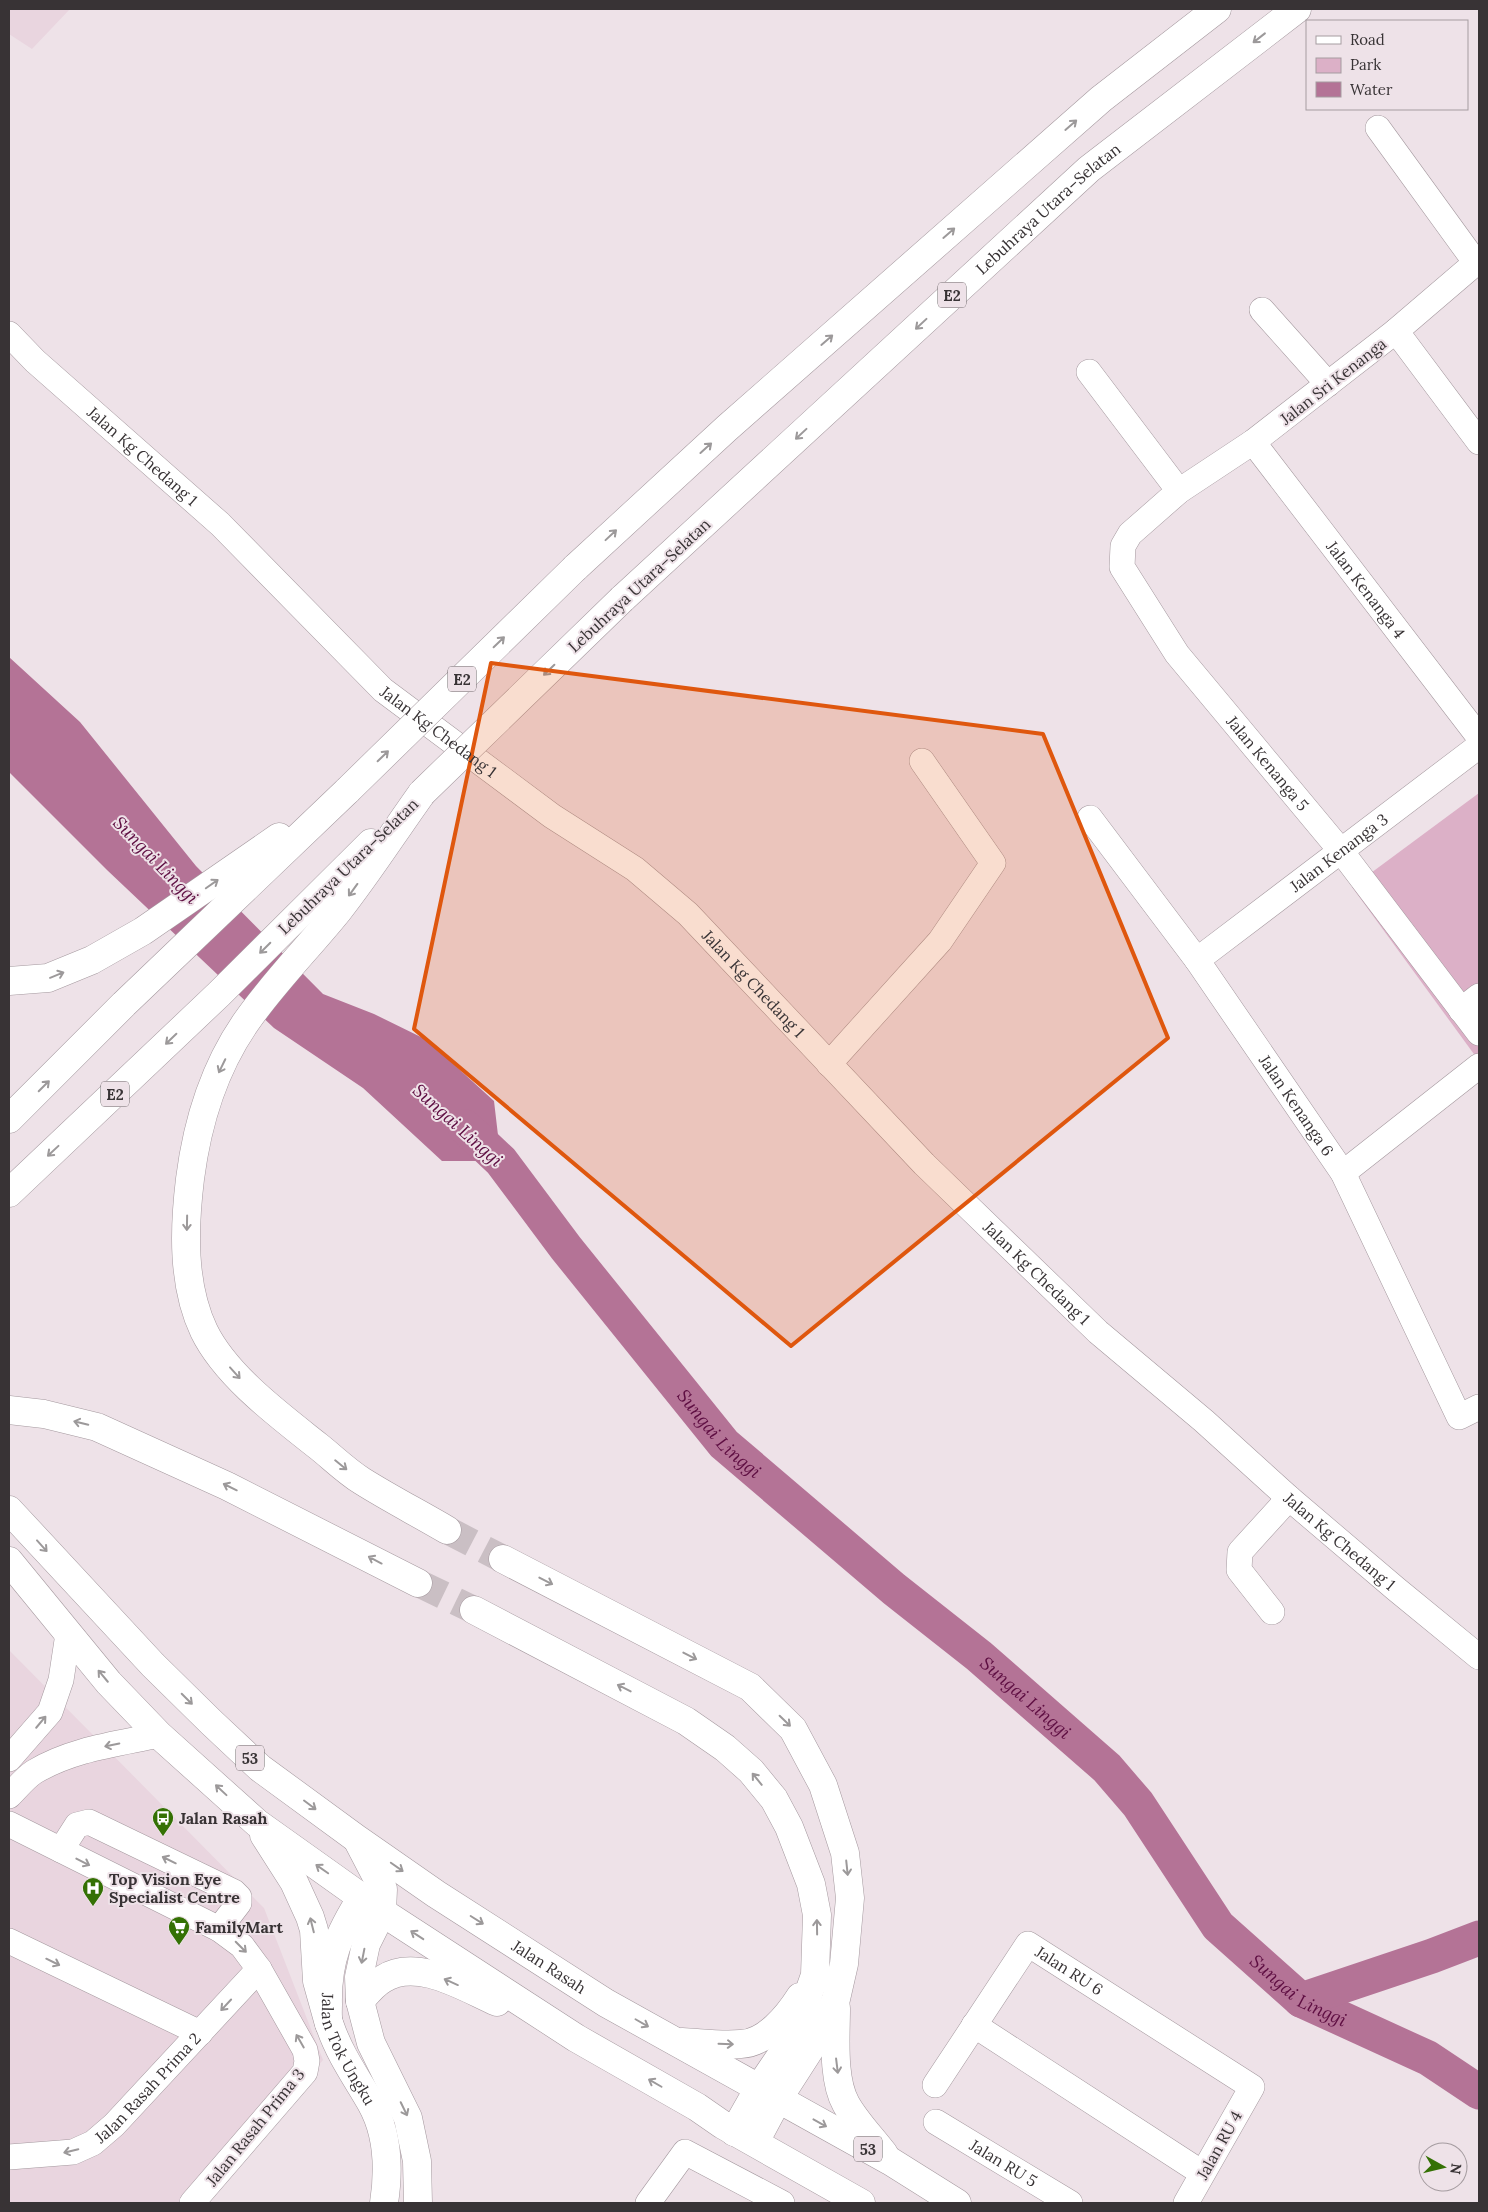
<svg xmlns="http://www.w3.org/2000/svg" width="1488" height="2212" font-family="Lora,serif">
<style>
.built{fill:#e9d5df}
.green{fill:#dcb0c7}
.water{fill:#b47396}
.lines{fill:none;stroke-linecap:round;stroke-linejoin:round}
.river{stroke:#b47396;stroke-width:35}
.highway-tunnel{stroke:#cabfc4;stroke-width:28;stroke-dasharray:28 14;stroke-linecap:butt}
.minor-casing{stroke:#a4989e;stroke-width:26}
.major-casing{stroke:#a4989e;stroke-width:29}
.highway-casing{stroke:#a4989e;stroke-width:29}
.minor{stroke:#fff;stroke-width:25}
.major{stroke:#fff;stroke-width:28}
.highway{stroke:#fff;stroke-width:28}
.highway-bridge-casing{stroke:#a4989e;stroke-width:29;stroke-linecap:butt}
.highway-bridge{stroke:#fff;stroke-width:28}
.oneway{stroke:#9c999a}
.marked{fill:#df570e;fill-opacity:0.2;stroke:#df570e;stroke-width:4;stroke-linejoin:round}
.labels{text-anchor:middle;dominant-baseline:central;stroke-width:4;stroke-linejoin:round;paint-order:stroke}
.shield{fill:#eee2e8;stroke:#6f686b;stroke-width:1}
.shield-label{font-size:15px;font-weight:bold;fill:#383335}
.street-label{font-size:16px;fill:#383335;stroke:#eee2e8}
.poi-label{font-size:16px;font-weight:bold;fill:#383335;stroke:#eee2e8;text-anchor:start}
.water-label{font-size:18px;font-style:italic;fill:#5e0e42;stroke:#eee2e8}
</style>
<rect width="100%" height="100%" fill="#eee2e8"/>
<!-- built -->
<path class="built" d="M9,9H70L32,49L9,34Z
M9,1650L264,1908L323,2060L202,2203H9Z"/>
<!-- green -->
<path class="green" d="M1479,793V1061L1352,887Z"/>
<!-- water -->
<path class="water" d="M9,657L80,722L196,866L323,994L374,1014L427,1040L494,1101L501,1161H442L363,1088L274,1028L107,870L9,772Z"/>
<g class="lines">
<!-- river -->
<g class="river">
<path id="s1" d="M465,1127L501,1161L566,1248L724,1444L894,1589L979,1656L1107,1768L1138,1804L1218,1926L1301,2000L1428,2058L1479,2092"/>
<path d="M1301,2000L1432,1956L1479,1938"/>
</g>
<!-- highway-tunnel -->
<path class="highway-tunnel" d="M447,1530L503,1559
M418,1583L474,1610"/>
<!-- minor casing -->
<g class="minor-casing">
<g id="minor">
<path d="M1378,128L1476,263"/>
<path id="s2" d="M1479,260L1396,331L1253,442L1179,491L1130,534L1123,546L1122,567L1177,654L1341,851L1479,1033"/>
<path d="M1262,310L1328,384"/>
<path d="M1396,331L1479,442"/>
<path id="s3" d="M9,334L35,361L220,524L383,690L552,816L635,869L688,914L924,1164L1098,1332L1204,1421L1289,1498L1396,1589L1479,1657"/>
<path d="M1089,372L1179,491"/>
<path id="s4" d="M1253,442L1479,737"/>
<path id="s5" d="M1090,818L1197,960L1343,1173L1459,1417L1479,1407"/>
<path id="s6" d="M1197,960L1479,746"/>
<path d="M1461,1010L1479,996"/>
<path d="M829,1064L940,941L993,863L922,761"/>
<path d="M1343,1173L1479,1066"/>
<path d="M1272,1612L1239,1570L1240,1552L1289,1498"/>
<path d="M9,1759L50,1712L61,1680L68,1634"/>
<path d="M9,1796C17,1788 25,1778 34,1772C72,1749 117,1744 159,1735"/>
<path d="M9,1824L219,1929L242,1946L259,1969L305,2050L307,2061L305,2072L192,2203"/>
<path d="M61,1850L77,1825L89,1822L234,1892L239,1897V1903L219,1929"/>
<path d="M9,1941L200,2033"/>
<path d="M974,2025L1202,2173"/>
<path id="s7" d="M935,2085L1028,1944L1252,2087L1186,2203"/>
<path id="s8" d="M936,2122L1070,2203"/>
<path id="s9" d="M9,2157L73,2152L93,2143L114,2125L259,1969"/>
<path d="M648,2203L685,2152L782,2203"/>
</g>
</g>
<!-- major casing -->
<g class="major-casing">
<g id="major">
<path id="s10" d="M362,1897C339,1933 327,1960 328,2004C328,2011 327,2020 330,2026C340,2055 356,2077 371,2103C388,2133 389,2170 384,2203"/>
<path d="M382,1912L366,1944L359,1977L360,2001L371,2043L408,2118L417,2161L418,2203"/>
</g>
</g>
<!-- highway casing -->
<g class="highway-casing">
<g id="highway">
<path d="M575,568L727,428L1101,99L1217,9"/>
<path id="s11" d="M622,599L1089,169L1297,9"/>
<path d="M422,793C394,832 368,873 338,911C308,948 273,983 246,1022C214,1068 197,1124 190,1179C184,1228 182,1285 204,1331C226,1376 279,1415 318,1446C332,1457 346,1471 362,1481C389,1498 418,1513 447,1530"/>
<path d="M9,981L48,978L92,960L143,931L279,837"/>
<path d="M9,1119L124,1004L348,790"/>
<path d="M9,1193L219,994L371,843"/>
<path d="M9,1410L44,1414L97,1427L227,1486L418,1583"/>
<path id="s12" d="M9,1510L153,1665L211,1722L260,1768L357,1839L436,1894L606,2003L890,2161L957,2203"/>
<path d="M503,1559L750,1687L793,1729L823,1785L845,1853L850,1898L844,1964L836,1999L823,2029L778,2099L755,2142"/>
<path d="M9,1561L109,1683L159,1735L257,1823L382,1912L576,2038L697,2107L723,2125L861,2203"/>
<path d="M474,1610L686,1721L725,1748L751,1771L774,1799L789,1827L811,1884L817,1915L815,1975L793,2038L759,2088L734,2132"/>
<path d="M264,1835L294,1882L310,1917L314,1930L317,1981L329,2024"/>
<path d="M359,1843L383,1889L382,1912"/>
<path d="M360,2001C367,1993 374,1984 383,1979C417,1957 465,1988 497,2002"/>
<path d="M836,2008C836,2036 832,2079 846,2104C856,2122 872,2138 884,2154"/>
<path d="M682,2042C702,2043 722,2046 741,2044C766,2043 788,2016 800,1997"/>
</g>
</g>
<!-- minor -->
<use href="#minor" class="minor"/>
<!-- major -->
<use href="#major" class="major"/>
<!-- highway -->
<use href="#highway" class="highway"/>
<!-- highway-bridge casing -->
<g class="highway-bridge-casing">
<path id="highway-bridge" d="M348,790L575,568
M422,793L622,599"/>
</g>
<!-- highway-bridge -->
<use href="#highway-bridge" class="highway-bridge"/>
</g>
<!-- one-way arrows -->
<defs><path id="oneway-shaft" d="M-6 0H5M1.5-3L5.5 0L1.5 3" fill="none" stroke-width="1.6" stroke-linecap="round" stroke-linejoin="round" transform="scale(1.25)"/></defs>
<g class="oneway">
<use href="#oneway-shaft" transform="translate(1259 38) rotate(142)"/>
<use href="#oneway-shaft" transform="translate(1071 125) rotate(-41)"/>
<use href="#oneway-shaft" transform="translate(949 233) rotate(-41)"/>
<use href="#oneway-shaft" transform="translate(921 324) rotate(137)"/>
<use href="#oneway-shaft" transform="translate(827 340) rotate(-41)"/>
<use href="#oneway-shaft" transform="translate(801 434) rotate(137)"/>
<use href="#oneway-shaft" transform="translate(706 448) rotate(-42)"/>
<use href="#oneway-shaft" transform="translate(611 535) rotate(-43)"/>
<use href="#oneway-shaft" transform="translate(499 642) rotate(-44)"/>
<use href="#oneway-shaft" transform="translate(549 670) rotate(136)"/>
<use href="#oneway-shaft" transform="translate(383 756) rotate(-44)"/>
<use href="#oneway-shaft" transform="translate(212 884) rotate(-35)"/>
<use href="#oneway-shaft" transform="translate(353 890) rotate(126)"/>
<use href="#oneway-shaft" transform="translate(265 948) rotate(135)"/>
<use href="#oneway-shaft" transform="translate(57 975) rotate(-22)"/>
<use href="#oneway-shaft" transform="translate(171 1039) rotate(136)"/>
<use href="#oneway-shaft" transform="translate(222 1066) rotate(116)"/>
<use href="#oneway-shaft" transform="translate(44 1086) rotate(-45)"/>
<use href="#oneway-shaft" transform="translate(53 1151) rotate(137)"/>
<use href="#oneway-shaft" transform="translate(187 1223) rotate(91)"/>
<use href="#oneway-shaft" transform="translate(235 1373) rotate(48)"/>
<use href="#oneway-shaft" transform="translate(81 1423) rotate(-166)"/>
<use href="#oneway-shaft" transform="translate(341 1465) rotate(39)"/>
<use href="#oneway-shaft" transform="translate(230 1487) rotate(-154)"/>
<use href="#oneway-shaft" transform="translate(42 1546) rotate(48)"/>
<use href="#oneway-shaft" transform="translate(375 1560) rotate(-152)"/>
<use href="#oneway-shaft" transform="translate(546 1581) rotate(27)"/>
<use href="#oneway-shaft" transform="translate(690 1656) rotate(27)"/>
<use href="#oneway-shaft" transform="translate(103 1676) rotate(-130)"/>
<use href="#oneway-shaft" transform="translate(624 1688) rotate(-153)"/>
<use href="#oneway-shaft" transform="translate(187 1699) rotate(45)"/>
<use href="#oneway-shaft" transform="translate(785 1721) rotate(44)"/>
<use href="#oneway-shaft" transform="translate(41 1722) rotate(-50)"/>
<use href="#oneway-shaft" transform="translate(112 1745) rotate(168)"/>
<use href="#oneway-shaft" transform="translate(757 1779) rotate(-129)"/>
<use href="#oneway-shaft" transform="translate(221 1790) rotate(-137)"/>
<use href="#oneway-shaft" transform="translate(310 1805) rotate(37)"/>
<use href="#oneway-shaft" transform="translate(169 1860) rotate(-154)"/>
<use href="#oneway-shaft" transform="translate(83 1862) rotate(27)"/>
<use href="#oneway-shaft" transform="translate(397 1867) rotate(35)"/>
<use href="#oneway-shaft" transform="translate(847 1868) rotate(84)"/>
<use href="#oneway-shaft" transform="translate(322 1869) rotate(-145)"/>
<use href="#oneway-shaft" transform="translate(477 1920) rotate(32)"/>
<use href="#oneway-shaft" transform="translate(312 1925) rotate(-104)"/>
<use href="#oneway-shaft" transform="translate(817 1927) rotate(-91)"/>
<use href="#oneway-shaft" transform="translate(417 1935) rotate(-147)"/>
<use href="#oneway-shaft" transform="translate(241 1947) rotate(45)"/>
<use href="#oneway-shaft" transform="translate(363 1956) rotate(101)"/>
<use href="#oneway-shaft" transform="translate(53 1962) rotate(26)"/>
<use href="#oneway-shaft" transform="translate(451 1982) rotate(-156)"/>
<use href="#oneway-shaft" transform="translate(226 2005) rotate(133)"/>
<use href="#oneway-shaft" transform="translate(642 2023) rotate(30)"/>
<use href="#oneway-shaft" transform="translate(300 2041) rotate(-120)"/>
<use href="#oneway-shaft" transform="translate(726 2044) rotate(2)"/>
<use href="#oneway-shaft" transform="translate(837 2066) rotate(83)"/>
<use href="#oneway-shaft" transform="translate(655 2083) rotate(-150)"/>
<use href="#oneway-shaft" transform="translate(404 2109) rotate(64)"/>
<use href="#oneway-shaft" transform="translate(820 2123) rotate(29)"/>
<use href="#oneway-shaft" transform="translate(71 2151) rotate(167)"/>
</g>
<!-- marked area -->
<path class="marked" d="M491,663L1043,734L1168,1038L791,1346L414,1029Z"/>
<!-- icons -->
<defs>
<g id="bus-pin" transform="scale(1.125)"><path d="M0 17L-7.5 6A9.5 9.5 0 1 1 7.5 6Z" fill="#347104" stroke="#eee2e8"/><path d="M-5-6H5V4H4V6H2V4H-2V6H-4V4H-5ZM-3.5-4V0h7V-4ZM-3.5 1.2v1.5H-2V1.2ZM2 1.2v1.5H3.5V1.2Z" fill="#fff"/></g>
<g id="hospital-pin" transform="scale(1.125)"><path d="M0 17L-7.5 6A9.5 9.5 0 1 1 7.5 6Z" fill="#347104" stroke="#eee2e8"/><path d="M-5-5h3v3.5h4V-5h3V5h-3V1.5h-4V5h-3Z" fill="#fff"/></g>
<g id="supermarket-pin" transform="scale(1.125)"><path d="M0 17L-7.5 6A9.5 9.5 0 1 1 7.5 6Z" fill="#347104" stroke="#eee2e8"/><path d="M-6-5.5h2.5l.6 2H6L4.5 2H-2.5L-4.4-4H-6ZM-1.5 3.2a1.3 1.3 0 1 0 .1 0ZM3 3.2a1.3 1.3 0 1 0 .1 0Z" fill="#fff"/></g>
</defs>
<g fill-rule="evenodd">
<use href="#bus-pin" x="163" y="1818"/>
<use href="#hospital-pin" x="93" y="1888"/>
<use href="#supermarket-pin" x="179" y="1927"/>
</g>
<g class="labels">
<!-- shield labels -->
<g class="shield">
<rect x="938" y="282.5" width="28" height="25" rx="4"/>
<rect x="448" y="666.5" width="28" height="25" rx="4"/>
<rect x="101" y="1081.5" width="28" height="25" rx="4"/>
<rect x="236" y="1745.5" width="28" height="25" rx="4"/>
<rect x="854" y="2136.5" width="28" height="25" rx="4"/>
</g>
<g class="shield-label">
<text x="952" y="295">E2</text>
<text x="462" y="679">E2</text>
<text x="115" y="1094">E2</text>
<text x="250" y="1758">53</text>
<text x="868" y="2149">53</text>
</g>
<!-- street labels -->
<g class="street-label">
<text stroke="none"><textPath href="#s11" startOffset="578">Lebuhraya Utara–Selatan</textPath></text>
<text transform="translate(1333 381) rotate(-38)">Jalan Sri Kenanga</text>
<text stroke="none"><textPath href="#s3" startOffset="181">Jalan Kg Chedang 1</textPath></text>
<text transform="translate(639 585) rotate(-43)">Lebuhraya Utara–Selatan</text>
<text stroke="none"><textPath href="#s4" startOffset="186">Jalan Kenanga 4</textPath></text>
<text stroke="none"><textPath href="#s3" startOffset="586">Jalan Kg Chedang 1</textPath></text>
<text stroke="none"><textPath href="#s2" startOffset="724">Jalan Kenanga 5</textPath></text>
<text stroke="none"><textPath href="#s6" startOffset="178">Jalan Kenanga 3</textPath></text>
<text transform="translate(348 866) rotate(-44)">Lebuhraya Utara–Selatan</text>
<text stroke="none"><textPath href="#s3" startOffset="991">Jalan Kg Chedang 1</textPath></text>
<text stroke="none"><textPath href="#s5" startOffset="354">Jalan Kenanga 6</textPath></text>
<text stroke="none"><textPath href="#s3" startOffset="1396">Jalan Kg Chedang 1</textPath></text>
<text stroke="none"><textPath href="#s3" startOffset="1801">Jalan Kg Chedang 1</textPath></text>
<text stroke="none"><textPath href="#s12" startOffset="711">Jalan Rasah</textPath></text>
<text stroke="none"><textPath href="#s7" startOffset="218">Jalan RU 6</textPath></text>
<text stroke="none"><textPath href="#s10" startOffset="164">Jalan Tok Ungku</textPath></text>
<text stroke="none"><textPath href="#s9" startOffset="164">Jalan Rasah Prima 2</textPath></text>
<text transform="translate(255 2127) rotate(-51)">Jalan Rasah Prima 3</text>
<text transform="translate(1219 2145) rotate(-61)">Jalan RU 4</text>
<text stroke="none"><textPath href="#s8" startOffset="79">Jalan RU 5</textPath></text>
</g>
<!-- poi labels -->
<g class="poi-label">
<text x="179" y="1818">Jalan Rasah</text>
<text x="109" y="1879">Top Vision Eye<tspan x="109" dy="18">Specialist Centre</tspan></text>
<text x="195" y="1927">FamilyMart</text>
</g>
<!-- water labels -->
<g class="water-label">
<text transform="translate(156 860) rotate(46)">Sungai Linggi</text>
<text transform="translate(458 1125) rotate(42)">Sungai Linggi</text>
<text stroke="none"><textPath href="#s1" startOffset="399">Sungai Linggi</textPath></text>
<text stroke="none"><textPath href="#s1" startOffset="804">Sungai Linggi</textPath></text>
<text stroke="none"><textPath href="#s1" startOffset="1209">Sungai Linggi</textPath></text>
</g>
</g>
<!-- border -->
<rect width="1488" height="2212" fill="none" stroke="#383335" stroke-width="20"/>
<!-- legend -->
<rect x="1306" y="20" width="162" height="90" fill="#eee2e8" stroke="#a59ca0"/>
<rect x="1316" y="36" width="25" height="8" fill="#ffffff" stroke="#a59ca0"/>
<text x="1350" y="45" font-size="15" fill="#383335">Road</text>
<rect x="1316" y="58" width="25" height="15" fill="#dcb0c7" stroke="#a59ca0"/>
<text x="1350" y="70" font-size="15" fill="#383335">Park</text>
<rect x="1316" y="82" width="25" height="15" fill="#b47396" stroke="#a59ca0"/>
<text x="1350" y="95" font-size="15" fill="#383335">Water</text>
<!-- north arrow -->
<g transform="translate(1443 2167) rotate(98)"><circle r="24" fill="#eee2e8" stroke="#a59ca0"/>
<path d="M0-4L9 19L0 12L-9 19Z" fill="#347104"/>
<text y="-8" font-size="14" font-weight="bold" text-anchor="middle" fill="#383335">N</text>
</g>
</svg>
